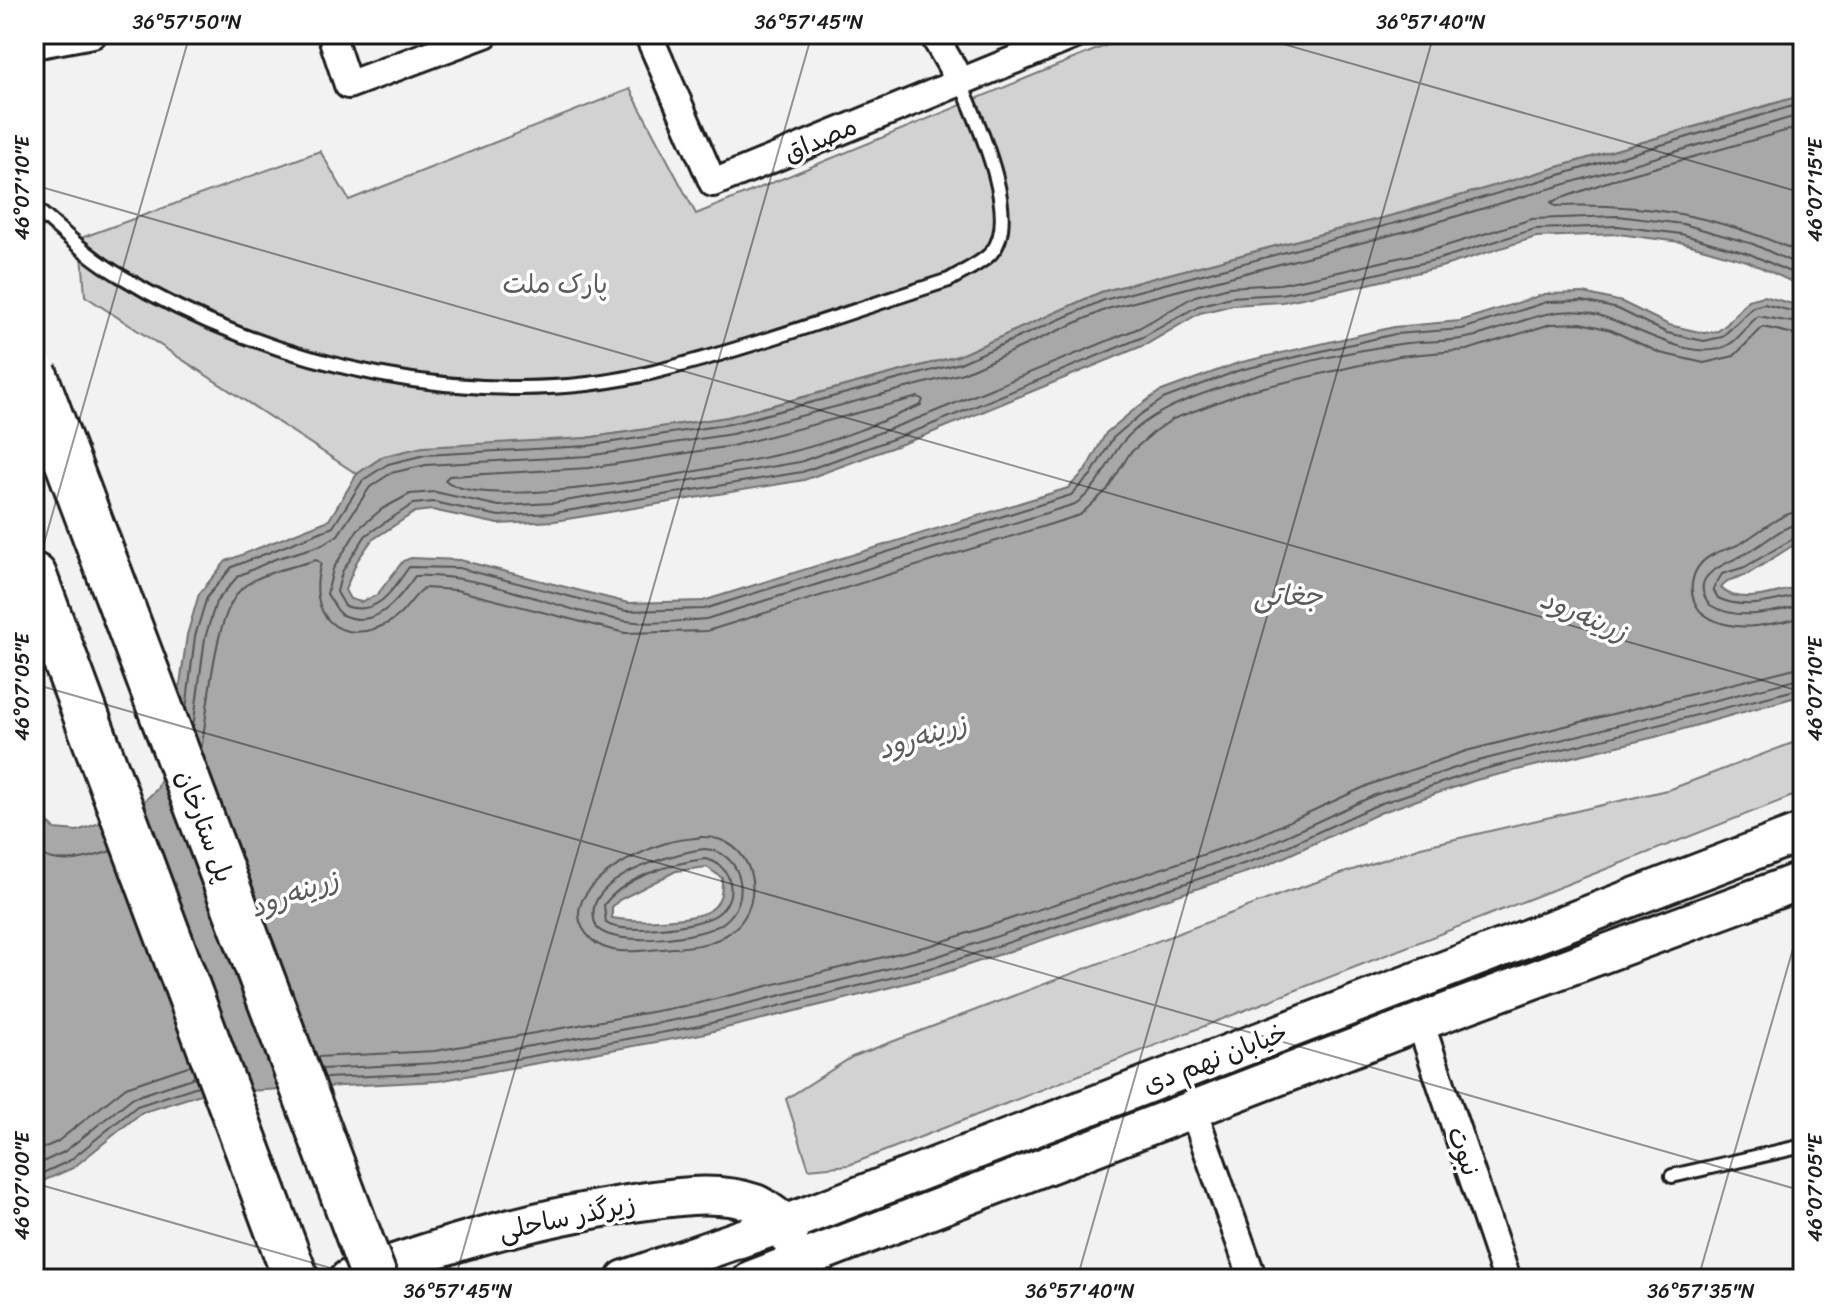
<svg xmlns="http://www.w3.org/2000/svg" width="1837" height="1313" font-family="Sriracha,'Playpen Sans Arabic',sans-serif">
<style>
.green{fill:#d2d2d2;stroke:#777;stroke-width:2}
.water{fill:#a8a8a8;stroke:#707070;stroke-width:2;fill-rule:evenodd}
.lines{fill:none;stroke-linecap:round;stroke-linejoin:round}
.shore{stroke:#545454;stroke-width:2}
.lane-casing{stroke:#1c1c1c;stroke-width:18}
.street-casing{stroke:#1c1c1c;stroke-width:32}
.secondary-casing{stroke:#1c1c1c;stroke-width:42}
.highway-casing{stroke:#1c1c1c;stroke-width:50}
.lane{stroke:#fff;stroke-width:12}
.street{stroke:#fff;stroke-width:26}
.secondary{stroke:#fff;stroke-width:36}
.highway{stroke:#fff;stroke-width:44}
.highway-bridge-casing{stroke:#1c1c1c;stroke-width:50;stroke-linecap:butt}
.highway-bridge{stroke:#fff;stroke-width:44}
.ticks{fill:none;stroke:#1c1c1c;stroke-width:2;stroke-opacity:0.45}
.labels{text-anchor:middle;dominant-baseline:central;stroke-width:7;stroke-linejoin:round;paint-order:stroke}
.street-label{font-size:26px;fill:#1c1c1c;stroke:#fff}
.park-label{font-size:26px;fill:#5c5c5c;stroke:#fff}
.water-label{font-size:28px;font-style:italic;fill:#5b5b5b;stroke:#fff}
.neatline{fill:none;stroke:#1c1c1c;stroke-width:3}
.ticks-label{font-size:20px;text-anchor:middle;fill:#1c1c1c}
</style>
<rect width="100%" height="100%" fill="#f2f2f2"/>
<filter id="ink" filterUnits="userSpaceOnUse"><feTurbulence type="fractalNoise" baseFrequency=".0125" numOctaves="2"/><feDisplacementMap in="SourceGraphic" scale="16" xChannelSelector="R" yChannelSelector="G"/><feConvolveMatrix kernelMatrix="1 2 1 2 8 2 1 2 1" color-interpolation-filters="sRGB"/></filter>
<g filter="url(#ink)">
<!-- green -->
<path class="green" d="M1134,34H1795L1803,46V95L1405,212L1101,292L958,356L728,417L586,438L384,456L357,474L85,296L81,238L320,151L349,200L630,89L696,214Z
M1803,739V792L849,1165L809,1169L786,1099L852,1057L1287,892L1421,847L1671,789Z"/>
<!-- water -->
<path class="water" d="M1803,95V287L1747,261L1680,242L1618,234L1536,237L1441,267L1347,289L1282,302L1233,305L1200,313L1147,344L926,435L804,480L555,521L498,524L432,510L415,512L372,540L357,561L345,590L350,599L361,602L377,595L403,561L411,558L460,560L628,603L703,601L1068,488L1085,471L1106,433L1135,409L1159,392L1238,363L1394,327L1460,321L1545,294L1584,293L1622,302L1669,325L1704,333L1718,331L1727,324L1748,300L1764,296L1803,307V539L1748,574L1727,581L1721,588C1739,607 1781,591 1803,586V695L1655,737L1476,780L1382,812L1265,866L941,974L845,999L701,1034L438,1081L204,1093L141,1113L73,1168L34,1185V810L55,829L77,831L134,811L157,789L170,756L187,635L199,594L226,561L329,520L357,474L384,456L423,447L586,438L728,417L958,356L1101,292L1405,212ZM707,867L722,878C722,889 722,900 713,908C697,922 633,922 612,918V907L619,900L676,871Z"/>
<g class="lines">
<!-- shore -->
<path class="shore" d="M1803,126L1618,178L1551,202L1555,206C1647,203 1718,215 1803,254
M1803,267L1753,244L1683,224L1618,216L1532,219L1436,249L1343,271L1280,284L1229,287L1195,296L1139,328L919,418L800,462L553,503L499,506L435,492L410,494L382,509L358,529L333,569L327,594L340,614C375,631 396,602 415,576C488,573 555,611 626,621C652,625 679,621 706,619L1075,504C1097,490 1105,467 1119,447C1146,410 1199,395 1240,381C1288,365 1350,351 1400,344C1420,341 1441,342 1461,339C1503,333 1540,306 1584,312C1624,317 1691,367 1728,345C1741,338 1747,325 1758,316L1803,324
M1803,278L1750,254L1681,234L1618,226L1535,229L1439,259L1346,281L1281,294L1231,297L1198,306L1143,337L923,428L802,472L554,513L499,516L434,502L413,504L366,535L342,572L337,592L345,606C377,617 393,590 409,567L459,568L626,611L704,609L1071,495L1091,475L1113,438L1140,415L1163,399L1240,370L1395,334L1462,329L1547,302L1583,301L1618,309L1667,333L1704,341L1722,337L1753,307L1764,304L1803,314
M918,397L923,400L921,405C881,422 836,441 794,451C736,465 486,516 445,480L449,476L589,468L732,446Z
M1803,511C1781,512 1761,531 1743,542C1734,548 1723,549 1714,554C1691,565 1685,592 1700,611C1728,636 1771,625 1803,617
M1803,523C1785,524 1767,541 1752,550C1733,563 1684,572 1710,605C1738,622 1773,612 1803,605
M1803,533L1745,567L1722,574L1713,589L1718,598C1745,611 1775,601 1803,594
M186,710L195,636L207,597L232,567L333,527L363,480L388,464L425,455L587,446L730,424L960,363L1104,300L1407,220L1803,103
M193,728L205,638L216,602L238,576L275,559L322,545L338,535L370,487L391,473L426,465L588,456L732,434L963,373L1107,309L1410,230L1803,114
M201,750C209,708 213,608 246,585C267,571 294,567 316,560L321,563C306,614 338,649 388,623C404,615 411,598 424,588L456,590L625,633L707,631L1080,515L1107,490L1130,453L1154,432L1173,419L1247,391L1399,356L1467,350L1551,324L1581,323L1611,330L1660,353L1704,363L1734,356L1763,327L1803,336
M702,837C753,836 769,900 733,930C711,949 678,947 651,950C632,952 607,954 592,940C546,896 634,853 666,843C677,839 691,839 702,837Z
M704,849C742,850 754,901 723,923C702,938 616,948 597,928C574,880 670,854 704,849Z
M34,850C57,868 86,859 111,851
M705,859C733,864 740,899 716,915C698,927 622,935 606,923L604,905C624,877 672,863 705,859Z
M317,1057L435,1051L695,1004L932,945L1253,838L1371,784L1466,751L1803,666
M321,1069L436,1063L697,1016L935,957L1258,849L1375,795L1470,763L1803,678
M325,1078L438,1073L699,1026L938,966L1261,858L1379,804L1473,772L1803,688
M34,1152L57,1142L126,1087L191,1065
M34,1166L64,1152L132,1098L195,1077
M34,1177L69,1161L137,1106L198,1086"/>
<!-- lane casing -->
<g class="lane-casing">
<path id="lane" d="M34,207C61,230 88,257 119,275C268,367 482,415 654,372C754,347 851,311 949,280C962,272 981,264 991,253C1023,218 975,117 960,81
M1672,1176L1803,1146"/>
</g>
<!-- street casing -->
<g class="street-casing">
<path id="street" d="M331,34L348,85L485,34
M648,34L713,183L1078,34
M933,34L960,81
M34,45L93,34
M1420,1022L1507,1279
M1193,1110L1253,1279"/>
</g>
<!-- secondary casing -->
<g class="secondary-casing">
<path id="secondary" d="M348,1279C440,1246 530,1219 627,1204C668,1198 714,1189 755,1203C765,1207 776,1217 786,1223L789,1238
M625,1279L800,1218L1803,832
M752,1279L1420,1022L1803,880"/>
</g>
<!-- highway casing -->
<g class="highway-casing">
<path id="highway" d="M34,576L296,1279"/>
</g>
<!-- lane -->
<use href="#lane" class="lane"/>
<!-- street -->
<use href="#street" class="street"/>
<!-- secondary -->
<use href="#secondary" class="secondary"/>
<!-- highway -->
<use href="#highway" class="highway"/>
<!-- highway-bridge casing -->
<g class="highway-bridge-casing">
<path id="highway-bridge" d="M34,373L375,1279"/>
</g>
<!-- highway-bridge -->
<use href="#highway-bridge" class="highway-bridge"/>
</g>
</g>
<!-- ticks -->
<path class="ticks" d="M1248,34L1803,193M34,185L1803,692M34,578L190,34M34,684L1803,1191M34,1183L369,1279M455,1279L812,34M1077,1279L1434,34M1698,1279L1803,914"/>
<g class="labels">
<!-- street labels -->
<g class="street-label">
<text transform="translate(820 139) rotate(-23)">مصداق</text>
<text transform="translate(205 826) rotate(69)">پل ستارخان</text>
<text transform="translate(1215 1058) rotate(-21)">خیابان نهم دی</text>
<text transform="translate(1464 1151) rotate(71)">نبوت</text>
<text transform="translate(567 1217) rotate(-12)">زیرگذر ساحلی</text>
</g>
<!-- park labels -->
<g class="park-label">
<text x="555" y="284">پارک ملت</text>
</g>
<!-- water labels -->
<g class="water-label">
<text x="1288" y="595">جغاتی</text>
<text transform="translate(1584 615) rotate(23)">زرینه‌رود</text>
<text transform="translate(922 736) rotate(-18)">زرینه‌رود</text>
<text transform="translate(294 893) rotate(-20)">زرینه‌رود</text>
</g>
</g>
<!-- margin -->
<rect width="1837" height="1313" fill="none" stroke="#fff" stroke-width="88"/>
<rect x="44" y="44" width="1749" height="1225" class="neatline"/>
<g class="ticks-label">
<text x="187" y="29">36°57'50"N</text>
<text x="809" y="29">36°57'45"N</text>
<text x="1431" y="29">36°57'40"N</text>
<text transform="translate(22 188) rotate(-90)" y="7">46°07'10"E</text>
<text transform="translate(1815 190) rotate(-90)" y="7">46°07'15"E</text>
<text transform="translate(22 687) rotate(-90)" y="7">46°07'05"E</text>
<text transform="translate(1815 689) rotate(-90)" y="7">46°07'10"E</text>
<text transform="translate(22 1186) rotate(-90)" y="7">46°07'00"E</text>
<text transform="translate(1815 1188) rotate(-90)" y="7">46°07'05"E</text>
<text x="458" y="1298">36°57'45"N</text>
<text x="1080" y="1298">36°57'40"N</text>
<text x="1701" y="1298">36°57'35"N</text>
</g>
</svg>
